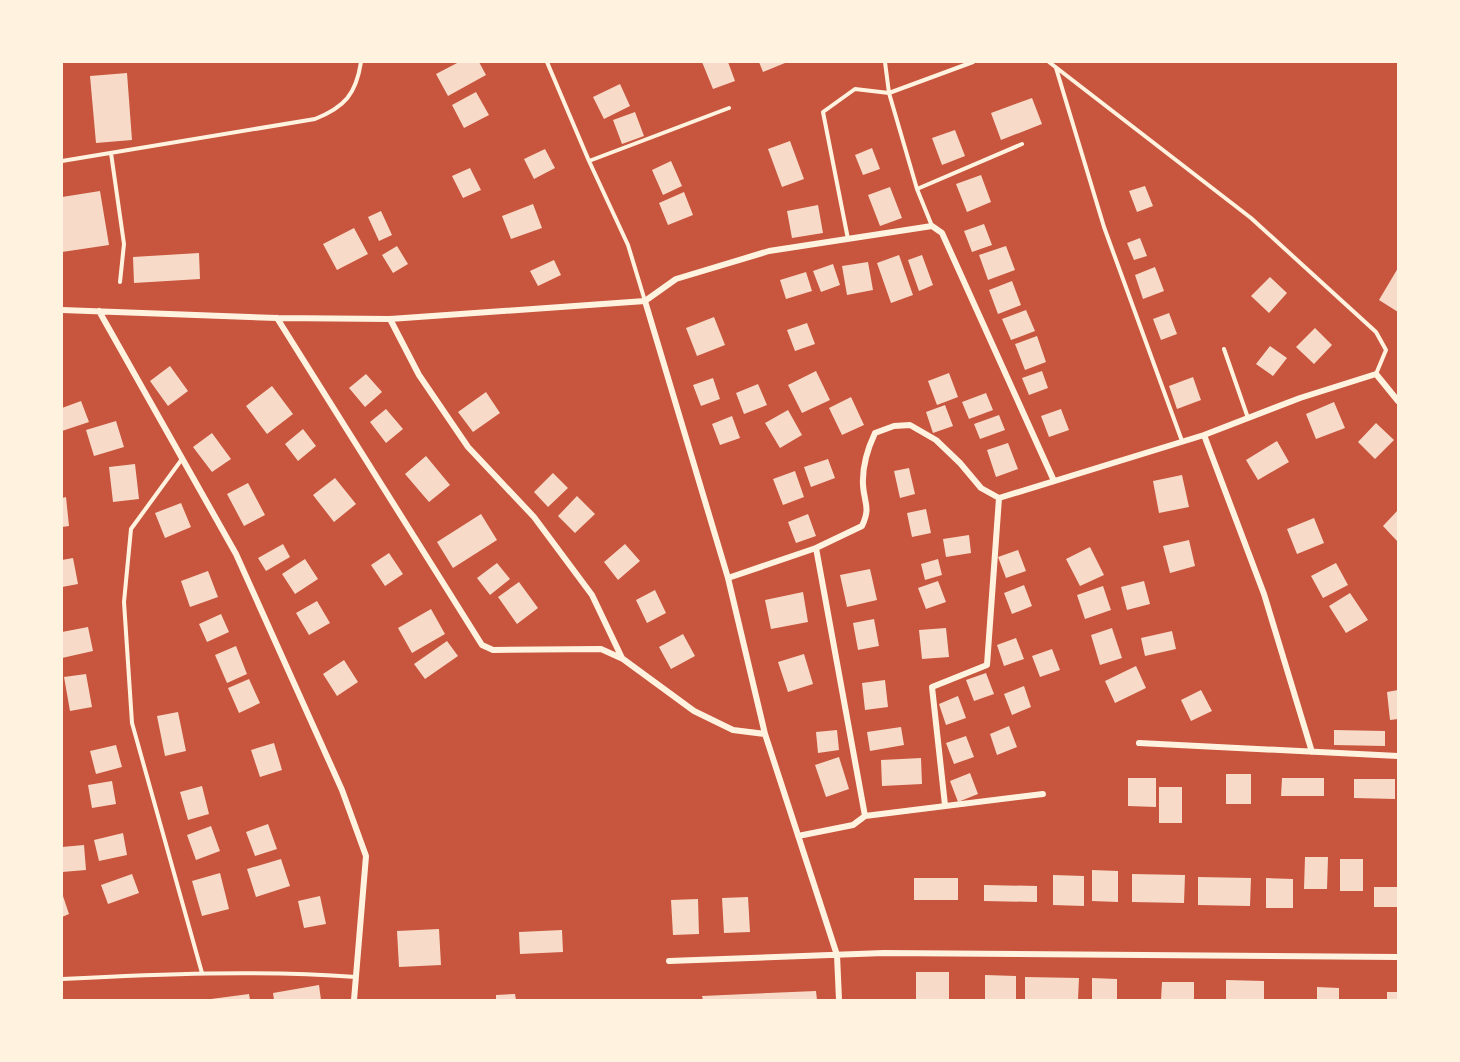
<svg xmlns="http://www.w3.org/2000/svg" width="1460" height="1062" font-family="'Fira Sans Condensed',sans-serif">
<style>
.building{fill:#f7dbc8}
.lines{fill:none;stroke-linecap:round;stroke-linejoin:round}
.service{stroke:#fff3e0;stroke-width:4}
.minor{stroke:#fff3e0;stroke-width:6}
</style>
<rect width="100%" height="100%" fill="#c8553d"/>
<!-- building -->
<path class="building" d="M459,62H479L486,75L448,96L436,74Z
M702,62H728L735,81L713,89Z
M759,62H784L785,63L763,72Z
M127,73L132,140L96,143L90,76Z
M620,84L630,106L604,119L593,97Z
M476,92L489,115L464,128L452,105Z
M1032,98L1042,124L1001,140L991,113Z
M635,112L644,136L622,144L613,120Z
M955,130L965,156L942,165L932,138Z
M790,141L804,179L782,187L768,149Z
M872,148L880,169L863,175L855,155Z
M545,149L555,168L534,179L524,159Z
M671,161L682,186L663,195L652,170Z
M470,168L481,190L463,198L452,176Z
M981,175L991,202L967,212L956,184Z
M1145,186L1153,206L1137,212L1129,191Z
M890,187L902,218L880,226L868,195Z
M100,191L109,245L62,252V197Z
M684,192L693,215L668,225L659,203Z
M533,204L542,228L511,239L502,216Z
M818,205L823,233L792,238L787,211Z
M381,211L392,235L379,241L368,217Z
M984,224L992,245L972,252L964,231Z
M354,228L368,254L337,270L323,244Z
M1140,238L1147,256L1134,260L1127,243Z
M397,246L408,264L393,273L382,255Z
M1006,246L1015,270L988,280L979,255Z
M199,253L200,279L134,283L133,257Z
M899,255L913,295L891,303L877,263Z
M922,255L933,285L919,291L908,260Z
M554,260L561,275L538,286L530,271Z
M868,262L873,290L847,295L842,266Z
M833,264L840,285L821,292L813,271Z
M1155,267L1164,291L1143,299L1135,275Z
M1398,268V312L1379,300Z
M806,272L812,291L786,299L780,280Z
M1270,277L1287,293L1269,313L1251,296Z
M1012,281L1021,305L998,314L989,290Z
M1026,310L1035,331L1011,340L1002,319Z
M1169,313L1177,334L1161,340L1153,319Z
M714,317L725,345L697,356L686,328Z
M807,323L815,344L795,351L787,330Z
M1315,328L1332,345L1314,364L1296,347Z
M1037,336L1046,362L1025,370L1015,344Z
M1270,346L1287,358L1273,376L1256,364Z
M170,366L188,391L168,406L150,381Z
M816,371L830,400L802,413L788,385Z
M1042,371L1048,388L1029,395L1022,378Z
M949,373L958,397L937,405L928,381Z
M366,374L382,392L365,407L349,388Z
M1193,377L1201,400L1177,409L1169,386Z
M713,378L720,399L701,406L693,385Z
M758,384L767,405L744,414L736,393Z
M272,386L293,414L267,434L246,406Z
M486,392L500,413L473,432L458,412Z
M986,393L993,410L969,419L962,402Z
M851,397L864,425L842,435L829,408Z
M81,401L89,422L62,431V408Z
M1334,402L1345,428L1316,439L1306,414Z
M945,405L953,426L933,433L926,412Z
M386,409L403,429L386,443L370,422Z
M1061,409L1069,430L1049,437L1041,416Z
M788,410L802,435L780,448L765,423Z
M999,415L1005,430L980,439L974,424Z
M732,416L740,438L720,445L712,424Z
M116,421L124,447L94,456L86,430Z
M1376,423L1394,440L1375,459L1358,442Z
M303,429L316,446L298,461L285,444Z
M212,433L231,459L212,472L193,447Z
M1277,441L1289,462L1258,480L1246,460Z
M1008,443L1018,469L996,477L987,450Z
M426,456L450,485L429,502L405,474Z
M828,459L835,478L811,487L804,467Z
M135,464L139,499L113,502L109,467Z
M909,468L915,494L900,498L894,471Z
M795,471L804,497L783,505L773,479Z
M553,473L568,488L548,507L534,492Z
M1182,475L1189,507L1159,513L1153,481Z
M335,478L356,504L334,522L313,495Z
M248,483L265,515L244,526L227,494Z
M577,496L595,514L575,533L558,516Z
M66,497L69,526L62,527V498Z
M181,503L191,527L165,538L155,513Z
M926,509L931,533L912,537L907,513Z
M1398,510V542L1383,526Z
M481,514L497,540L453,568L437,542Z
M808,514L816,536L796,543L788,522Z
M1314,518L1324,543L1297,554L1287,529Z
M969,535L971,553L946,557L943,539Z
M1189,540L1195,566L1170,573L1163,546Z
M283,544L290,557L266,571L258,558Z
M625,544L640,561L618,580L604,562Z
M1090,547L1104,575L1080,586L1066,559Z
M1018,550L1026,571L1006,578L998,557Z
M389,553L403,574L385,586L371,565Z
M73,558L78,584L62,587V560Z
M305,559L318,579L295,594L282,574Z
M938,559L942,575L925,580L921,564Z
M497,563L510,579L490,595L477,578Z
M1336,563L1348,585L1323,598L1311,576Z
M870,569L877,600L847,607L840,575Z
M208,571L218,597L190,607L181,581Z
M938,581L946,602L926,609L918,588Z
M1144,581L1150,604L1127,610L1121,587Z
M519,582L538,608L517,624L498,597Z
M1024,585L1032,606L1012,614L1004,593Z
M1103,586L1111,610L1085,619L1077,595Z
M655,590L666,613L647,623L636,600Z
M803,592L808,622L771,629L765,600Z
M1350,593L1368,620L1346,633L1329,606Z
M317,601L330,623L309,635L296,613Z
M431,609L445,634L412,653L398,628Z
M221,614L229,632L207,642L199,624Z
M874,619L879,646L858,650L853,623Z
M88,627L93,651L62,658V632Z
M946,628L949,657L922,659L919,630Z
M1112,628L1122,658L1100,665L1091,635Z
M1172,631L1176,649L1145,656L1141,638Z
M683,634L695,656L671,669L659,647Z
M1016,638L1024,659L1004,666L997,645Z
M447,641L458,656L425,679L414,664Z
M236,646L247,674L227,683L215,655Z
M1052,649L1060,670L1040,677L1032,656Z
M804,654L813,684L788,692L778,662Z
M344,660L358,682L337,696L323,674Z
M1136,666L1146,688L1115,703L1105,681Z
M986,673L994,694L974,701L966,680Z
M86,674L92,707L70,711L64,677Z
M249,679L260,703L239,713L228,688Z
M885,680L888,707L865,710L862,683Z
M1024,686L1031,707L1012,715L1004,694Z
M1201,690L1212,711L1191,721L1181,700Z
M1398,690V719L1390,720L1387,692Z
M958,696L966,718L946,725L939,704Z
M178,712L186,751L165,756L157,716Z
M1009,726L1017,747L997,755L990,734Z
M901,727L904,745L870,751L867,732Z
M837,730L839,750L818,753L816,732Z
M1334,730L1385,731V746L1334,745Z
M966,736L974,757L954,764L946,743Z
M274,743L282,770L260,777L251,750Z
M116,745L122,767L96,774L90,751Z
M839,757L849,789L826,797L815,765Z
M921,758L922,784L882,786L881,760Z
M970,773L978,794L958,802L950,781Z
M1226,774H1251V804H1226Z
M1128,778H1156V807L1128,806Z
M1282,778H1324V796H1281Z
M1354,779H1395V799L1354,798Z
M112,781L116,804L92,808L88,785Z
M202,786L209,814L188,820L180,792Z
M1159,787H1182V823H1159Z
M268,824L277,849L255,856L246,832Z
M211,826L220,851L196,860L187,835Z
M123,833L127,855L99,861L94,840Z
M84,845L86,870L62,872V847Z
M1305,857H1328L1327,889H1304Z
M281,859L290,886L256,897L247,869Z
M1340,859H1363V891H1340Z
M1092,870L1118,871V902L1092,901Z
M220,873L229,909L202,916L192,881Z
M132,874L139,893L108,904L101,885Z
M1132,874L1185,875L1184,903L1132,902Z
M1053,875L1084,876V906L1053,905Z
M1198,877L1251,878L1250,906L1198,905Z
M914,878H958V900H914Z
M1266,878L1293,879V908H1266Z
M984,885L1037,886V902L984,901Z
M1374,887H1398V907H1374Z
M62,893L69,914L62,917Z
M320,896L326,924L304,928L298,901Z
M748,897L750,932L724,933L722,898Z
M698,899L699,934L673,935L671,900Z
M439,929L441,965L399,967L397,931Z
M562,930L563,952L520,954L519,932Z
M916,972H949V1000H916Z
M985,975L1016,976V1000H985Z
M1025,977L1079,978L1078,1000H1025Z
M1092,978L1117,979V1000H1092Z
M1226,980L1264,981V1000H1226Z
M1162,982H1194V1000H1161Z
M319,985L321,1000H274L273,993Z
M1317,987L1339,988V1000H1317Z
M816,991L817,1000H703L702,996Z
M1387,992H1398V1000H1387Z
M249,994L250,1000H211V999Z
M515,994L516,1000H496V995Z"/>
<g class="lines">
<!-- service -->
<path class="service" d="M547,62L589,161L628,245L645,301
M885,62L889,93L973,62
M1049,62L1251,218L1376,332L1386,350L1376,374
M1056,68L1104,227L1182,441
M111,153L124,244L120,282
M62,161L315,119C345,107 356,94 361,62
M589,161L729,108
M917,189L1022,144
M848,239L823,112L855,89L889,93L917,189L932,226
M1224,349L1248,418
M182,459L131,529L124,602L132,723L202,973
M62,979C160,974 257,970 356,977"/>
<!-- minor -->
<path class="minor" d="M645,301L676,279L769,251L932,226L942,233L1054,481
M62,310L277,318L390,319L645,301L728,578L765,734L837,955L839,1000
M99,311L236,554L342,790L366,856L354,1000
M277,318L482,645L493,650L601,649L623,659L694,711L733,730L765,734
M390,319L419,375L468,447L534,517L592,595L622,658
M1204,435L1264,594L1312,752
M816,548L862,526C871,507 864,503 863,485C862,466 867,450 875,433L894,426L910,425L936,440L960,463L981,488L999,498L1204,435L1300,398L1376,374L1398,401
M728,578L816,548L865,816
M1139,743L1398,756
M945,805L932,687L987,665L999,498
M798,836L853,825L865,816L1043,794
M669,961L884,953L1398,957"/>
</g>
<!-- border -->
<rect width="1460" height="1062" fill="none" stroke="#fff3e0" stroke-width="126"/>
</svg>
